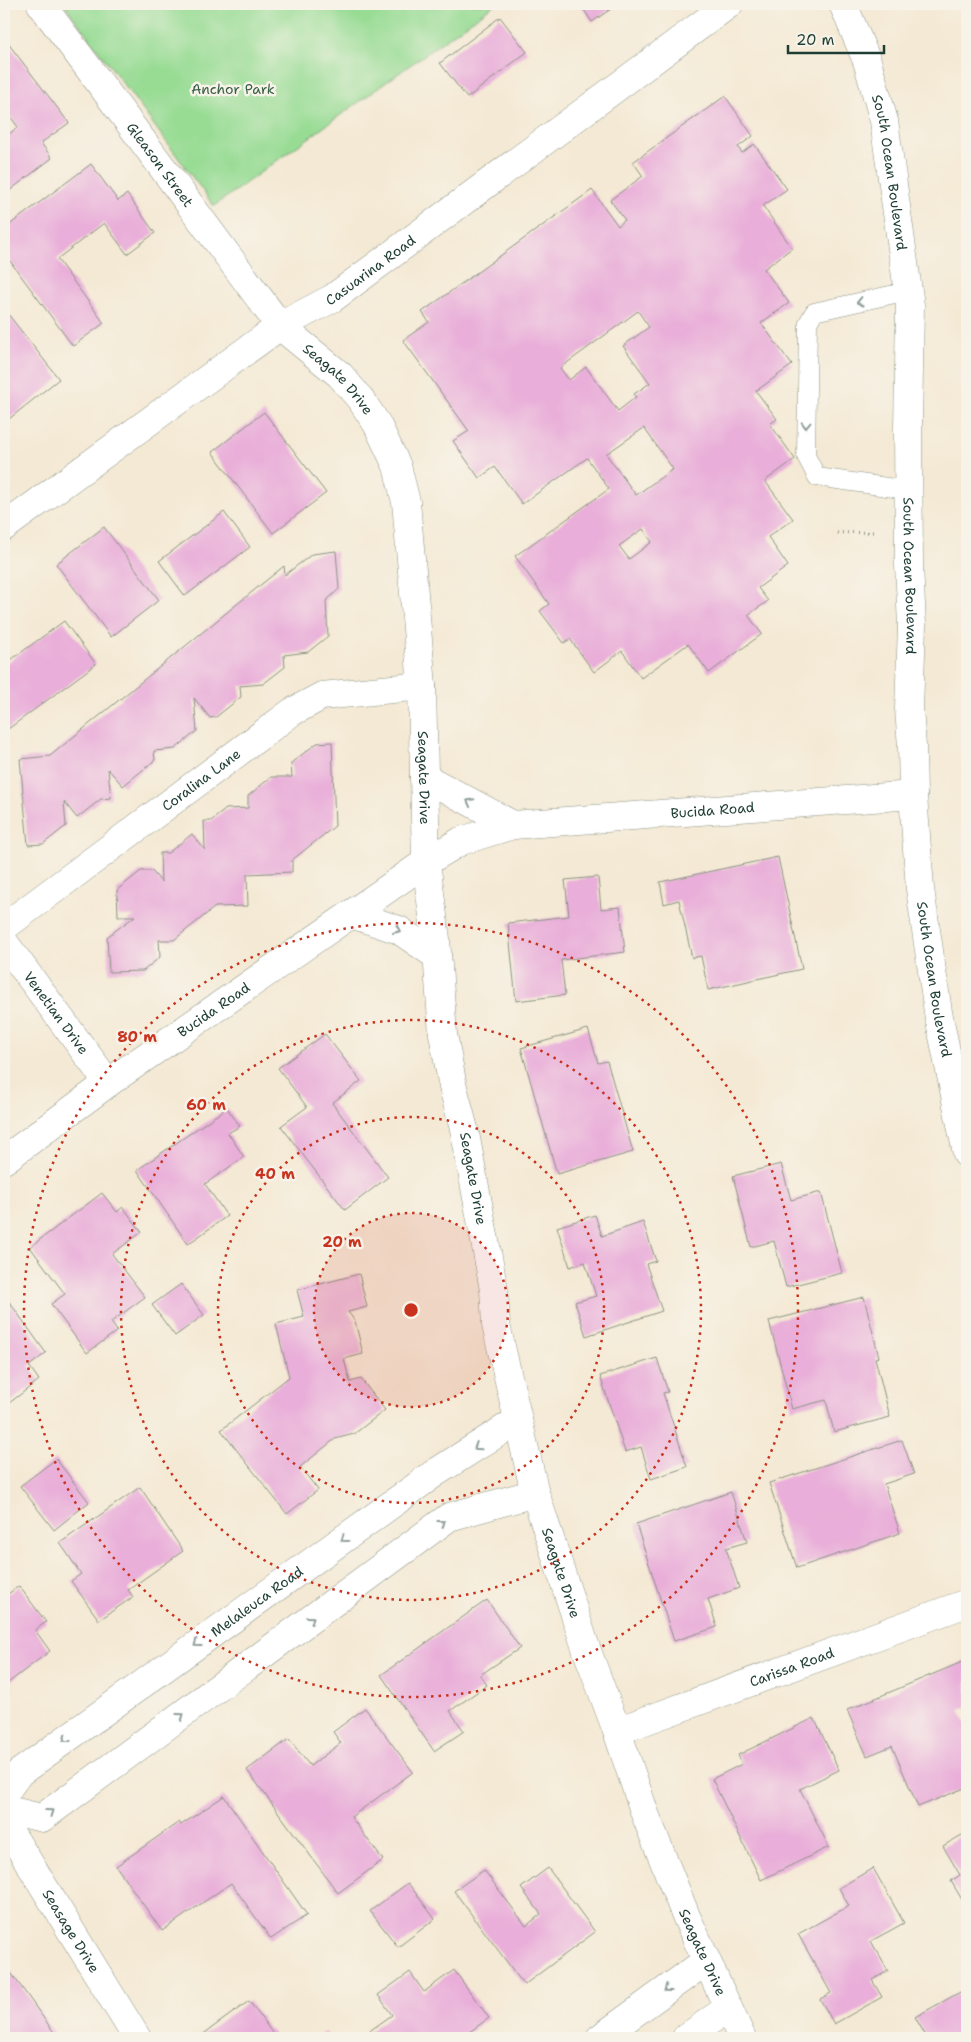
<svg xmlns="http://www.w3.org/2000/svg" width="971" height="2042" font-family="'Shantell Sans',sans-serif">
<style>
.green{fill:#98dc94;stroke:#5c8c64}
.building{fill:#e9aed9;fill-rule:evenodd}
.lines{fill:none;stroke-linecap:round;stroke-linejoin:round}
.lane-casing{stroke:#8a9384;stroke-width:19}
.street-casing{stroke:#8a9384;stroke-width:29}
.secondary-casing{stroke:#8a9384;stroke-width:29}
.path{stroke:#8a9384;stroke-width:3;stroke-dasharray:1 4;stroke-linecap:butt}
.lane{stroke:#fff;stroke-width:18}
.street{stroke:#fff;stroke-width:28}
.secondary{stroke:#fff;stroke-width:28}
.oneway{stroke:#8f9e9a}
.ring{fill:none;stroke:#c8321e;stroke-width:2.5;stroke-dasharray:2.5 5}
.labels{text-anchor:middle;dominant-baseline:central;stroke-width:5;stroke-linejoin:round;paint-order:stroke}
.park-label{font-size:14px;fill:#375d47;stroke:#f7f3e8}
.street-label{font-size:14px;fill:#1f3d34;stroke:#f7f3e8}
.centre{fill:#c8321e;stroke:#f7f3e8;stroke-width:2.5}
.ring-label{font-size:15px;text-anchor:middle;font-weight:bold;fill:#c8321e;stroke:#f7f3e8;stroke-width:5;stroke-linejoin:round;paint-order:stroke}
</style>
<rect width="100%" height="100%" fill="#f7f3e8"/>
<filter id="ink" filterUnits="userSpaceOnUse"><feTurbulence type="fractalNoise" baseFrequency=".02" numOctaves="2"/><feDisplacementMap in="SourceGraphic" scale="10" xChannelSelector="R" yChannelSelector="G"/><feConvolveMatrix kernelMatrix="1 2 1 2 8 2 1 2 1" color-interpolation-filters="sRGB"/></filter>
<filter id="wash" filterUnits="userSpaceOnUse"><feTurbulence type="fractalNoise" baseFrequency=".0096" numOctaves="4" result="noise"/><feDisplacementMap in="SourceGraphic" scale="20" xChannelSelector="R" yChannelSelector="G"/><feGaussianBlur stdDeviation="1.12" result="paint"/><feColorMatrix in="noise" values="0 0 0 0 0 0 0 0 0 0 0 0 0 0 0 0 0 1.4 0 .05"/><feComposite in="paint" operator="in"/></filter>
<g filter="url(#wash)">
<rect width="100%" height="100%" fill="#f4e9d4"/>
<!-- green -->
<path class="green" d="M64,4H495L214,206Z"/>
<g id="blocks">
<!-- building -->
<path class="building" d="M580,4H618L592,22Z
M500,17L527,52L467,98L440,63Z
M4,38L69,123L41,143L52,158L4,195V138L18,127L4,108Z
M725,96L753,136L738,147L742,153L754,144L787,189L763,206L792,248L764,269L789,303L761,323L792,365L756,391L777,419L770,424L795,459L765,481L793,519L768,537L788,566L758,588L768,601L748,615L762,634L709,673L688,644L641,678L622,651L594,672L570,639L564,643L540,611L549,604L515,556L609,489L587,458L522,504L495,467L479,478L453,441L469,431L403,340L429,322L422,312L592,190L618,226L625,220L610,200L643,176L633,162ZM638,311L649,327L623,346L650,383L634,394L636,397L618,411L586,367L569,380L560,368ZM644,428L673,469L636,495L606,454ZM643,529L652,542L629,559L619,546Z
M91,164L118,201L127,194L155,233L127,254L104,223L57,259L104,323L73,346L4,253V229Z
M4,309L59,379L4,423Z
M264,412L326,493L273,533L212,452Z
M224,512L250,547L185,596L159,561Z
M104,527L159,600L111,637L56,564Z
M336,551L339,589L326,601L328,636L308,652L284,655L285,667L263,684L240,686L241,697L216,717L210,718L194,698L197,731L175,749L154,751L155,760L123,786L108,769L111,798L101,799L77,818L64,802L66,826L43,844L28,845L20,759L50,756L284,566L285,575L312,554Z
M64,621L96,664L4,732V665Z
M332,742L335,826L292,860V872L247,874L248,906L215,907L174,940H159L160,957L143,971L109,972L107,937L135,916H118L117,890L141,871H152L161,882L160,853H168L192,834L205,850L204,821H211L226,809L248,808V796L271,777H292L291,763L317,743Z
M778,857L802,969L708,990L701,956L692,958L679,900L664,904L660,882Z
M598,877L601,909L620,907L625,952L561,960L565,995L516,1001L508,923L569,916L565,880Z
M588,1029L598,1063L607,1061L633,1152L557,1174L521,1048Z
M325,1034L361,1081L332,1103L388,1177L345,1210L281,1126L307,1107L278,1068Z
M227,1108L240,1126L228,1133L244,1157L205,1184L227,1216L188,1244L137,1170Z
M781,1164L791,1200L821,1192L842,1273L786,1287L774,1241L751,1247L733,1176Z
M102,1193L117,1212L123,1207L142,1232L112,1254L145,1297L111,1322L117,1331L87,1353L51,1304L65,1294L30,1247Z
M595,1215L602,1236L643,1222L656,1261L646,1264L662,1311L586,1336L575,1302L596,1296L585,1262L570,1267L557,1227Z
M359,1274L367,1307L348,1312L355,1321L363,1354L344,1359L350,1382L361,1379L385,1410L354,1434L335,1439L300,1467L318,1490L287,1514L221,1430L289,1377L276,1324L304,1317L297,1290Z
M181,1284L204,1315L175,1336L152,1305Z
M864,1297L879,1357L875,1358L890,1417L834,1432L826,1400L792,1409L769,1321Z
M8,1300L46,1353L29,1366L39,1380L4,1407V1303Z
M657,1358L668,1392L663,1393L687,1467L651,1479L641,1447L625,1452L600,1376Z
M902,1440L914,1474L884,1484L900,1533L797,1568L769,1483Z
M56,1459L89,1502L54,1530L20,1486Z
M140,1487L183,1551L128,1590L133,1597L99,1620L71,1581L81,1574L60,1543Z
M731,1492L747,1542L726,1548L739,1588L708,1599L717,1627L674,1641L636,1524Z
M19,1586L46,1622L35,1630L50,1651L4,1686V1587L8,1594Z
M487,1600L520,1648L480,1675L487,1685L450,1711L464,1731L434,1751L381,1675Z
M967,1660V1706L960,1709L967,1726V1787L918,1807L892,1746L867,1756L847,1710Z
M365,1708L413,1772L351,1817L383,1860L338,1893L247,1770L289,1739L310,1766L341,1743L333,1732Z
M814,1718L839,1770L800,1789L829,1847L761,1880L712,1779L742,1764L738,1755Z
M224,1796L307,1915L271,1939L231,1883L162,1931L116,1866L179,1822L181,1825Z
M967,1832V1908L951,1881L960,1875L943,1846Z
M548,1868L595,1932L524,1985L454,1891L484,1870L526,1926L541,1914L521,1888Z
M873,1868L904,1923L871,1941L888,1971L872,1980L882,1997L834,2024L820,1999L831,1993L798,1934L849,1906L839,1888Z
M408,1883L435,1919L398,1947L370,1911Z
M4,1963L58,2038H4Z
M454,1970L489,2018L461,2038L361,2037L392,2015L378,1995L410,1972L424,1992Z
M962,1991L967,2001V2038H927L915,2017Z
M249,2001L276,2038H198Z
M325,2032L330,2038H316Z"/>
</g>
</g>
<g filter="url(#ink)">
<use href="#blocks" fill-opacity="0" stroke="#8a9384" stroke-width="1"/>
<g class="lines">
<!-- lane casing -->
<g class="lane-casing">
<path id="lane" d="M908,291L814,312L808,323L806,456L817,477L908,490"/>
</g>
<!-- street casing -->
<g class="street-casing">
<g id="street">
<path id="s1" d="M41,4L280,326L340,375L361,400L377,424L397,466L406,502L422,686L426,862L436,939L443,1034L453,1087L465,1133L494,1290L496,1325L535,1493L586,1648L617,1731L645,1814L686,1916L742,2038"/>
<path id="s2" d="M4,527L280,326L333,298L729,4"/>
<path d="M424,777L513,825"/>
<path d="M351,914L399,930L437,956"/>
<path id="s3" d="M4,927L292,712L322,696L422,686"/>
<path id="s4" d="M4,942L108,1083"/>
<path id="s5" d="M4,1160L108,1083L426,862L461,841L513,825L913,795"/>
<path id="s6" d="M617,1731L967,1603"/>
<path id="s7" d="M4,1794L19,1773L435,1473L518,1420"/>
<path d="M4,1809L42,1818L449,1517L535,1493"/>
<path id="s8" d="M4,1822L137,2038"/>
<path d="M600,2038L706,1961"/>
<path d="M686,2038L728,2008"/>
</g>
</g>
<!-- secondary casing -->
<g class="secondary-casing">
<g id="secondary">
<path id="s9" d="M843,4L867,61L884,121L910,305L908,430L909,565L912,625L909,709L912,746L913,795L920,889L938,1012L967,1154"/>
</g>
</g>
<!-- path -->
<path class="path" d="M837,533L874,532"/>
<!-- lane -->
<use href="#lane" class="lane"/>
<!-- street -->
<use href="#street" class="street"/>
<!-- secondary -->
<use href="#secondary" class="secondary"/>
</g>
<!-- one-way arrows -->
<defs><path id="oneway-chevron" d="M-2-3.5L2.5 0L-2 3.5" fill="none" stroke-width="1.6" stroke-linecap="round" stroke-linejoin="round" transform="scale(1.25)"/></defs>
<g class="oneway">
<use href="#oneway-chevron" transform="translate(860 302) rotate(167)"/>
<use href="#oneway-chevron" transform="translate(806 425) rotate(91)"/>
<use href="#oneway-chevron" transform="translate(470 802) rotate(-152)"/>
<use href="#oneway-chevron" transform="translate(397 930) rotate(24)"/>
<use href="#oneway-chevron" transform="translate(477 1447) rotate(147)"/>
<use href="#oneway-chevron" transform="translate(442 1523) rotate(-36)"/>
<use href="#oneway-chevron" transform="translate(344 1539) rotate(144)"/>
<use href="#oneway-chevron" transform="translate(311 1619) rotate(-36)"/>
<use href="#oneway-chevron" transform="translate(197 1644) rotate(144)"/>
<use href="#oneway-chevron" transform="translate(181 1716) rotate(-36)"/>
<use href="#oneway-chevron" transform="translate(66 1739) rotate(144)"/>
<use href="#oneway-chevron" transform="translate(50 1812) rotate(-36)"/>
<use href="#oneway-chevron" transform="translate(667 1989) rotate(144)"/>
</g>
</g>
<!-- distance rings -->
<circle cx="411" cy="1310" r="97" fill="#c8321e" fill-opacity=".12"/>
<g class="ring">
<circle cx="411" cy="1310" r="97"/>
<circle cx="411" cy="1310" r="193"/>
<circle cx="411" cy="1310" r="290"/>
<circle cx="411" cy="1310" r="387"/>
</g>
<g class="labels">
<!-- park labels -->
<g class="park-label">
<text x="233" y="89">Anchor Park</text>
</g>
<!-- street labels -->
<g class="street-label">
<text stroke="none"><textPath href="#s1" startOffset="200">Gleason Street</textPath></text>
<text stroke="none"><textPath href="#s9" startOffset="176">South Ocean Boulevard</textPath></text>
<text stroke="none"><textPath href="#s2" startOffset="448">Casuarina Road</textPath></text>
<text stroke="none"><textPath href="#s1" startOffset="480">Seagate Drive</textPath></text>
<text stroke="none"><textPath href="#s9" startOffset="581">South Ocean Boulevard</textPath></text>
<text stroke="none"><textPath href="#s1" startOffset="900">Seagate Drive</textPath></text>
<text stroke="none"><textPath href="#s3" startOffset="246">Coralina Lane</textPath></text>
<text stroke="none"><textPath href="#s5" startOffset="812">Bucida Road</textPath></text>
<text stroke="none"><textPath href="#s9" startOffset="986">South Ocean Boulevard</textPath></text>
<text stroke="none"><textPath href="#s5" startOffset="258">Bucida Road</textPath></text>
<text stroke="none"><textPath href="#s4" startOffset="88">Venetian Drive</textPath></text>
<text stroke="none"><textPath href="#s1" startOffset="1305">Seagate Drive</textPath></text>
<text stroke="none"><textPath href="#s1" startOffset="1710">Seagate Drive</textPath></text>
<text stroke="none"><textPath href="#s7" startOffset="319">Melaleuca Road</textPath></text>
<text stroke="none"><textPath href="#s6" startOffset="186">Carissa Road</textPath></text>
<text stroke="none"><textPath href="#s8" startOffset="128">Seasage Drive</textPath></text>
<text stroke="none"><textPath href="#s1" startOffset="2115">Seagate Drive</textPath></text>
</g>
</g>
<circle cx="411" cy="1310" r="8" class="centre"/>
<g class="ring-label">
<text x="137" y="1042">80 m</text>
<text x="206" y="1110">60 m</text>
<text x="275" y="1179">40 m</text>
<text x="342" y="1247">20 m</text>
</g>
<!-- margin -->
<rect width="971" height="2042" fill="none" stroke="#f7f3e8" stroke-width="20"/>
<!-- scale -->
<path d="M788 45v8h96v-8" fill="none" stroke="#1f3d34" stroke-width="2.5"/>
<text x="796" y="45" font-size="15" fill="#1f3d34" stroke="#f7f3e8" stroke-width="4" paint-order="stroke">20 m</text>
</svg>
